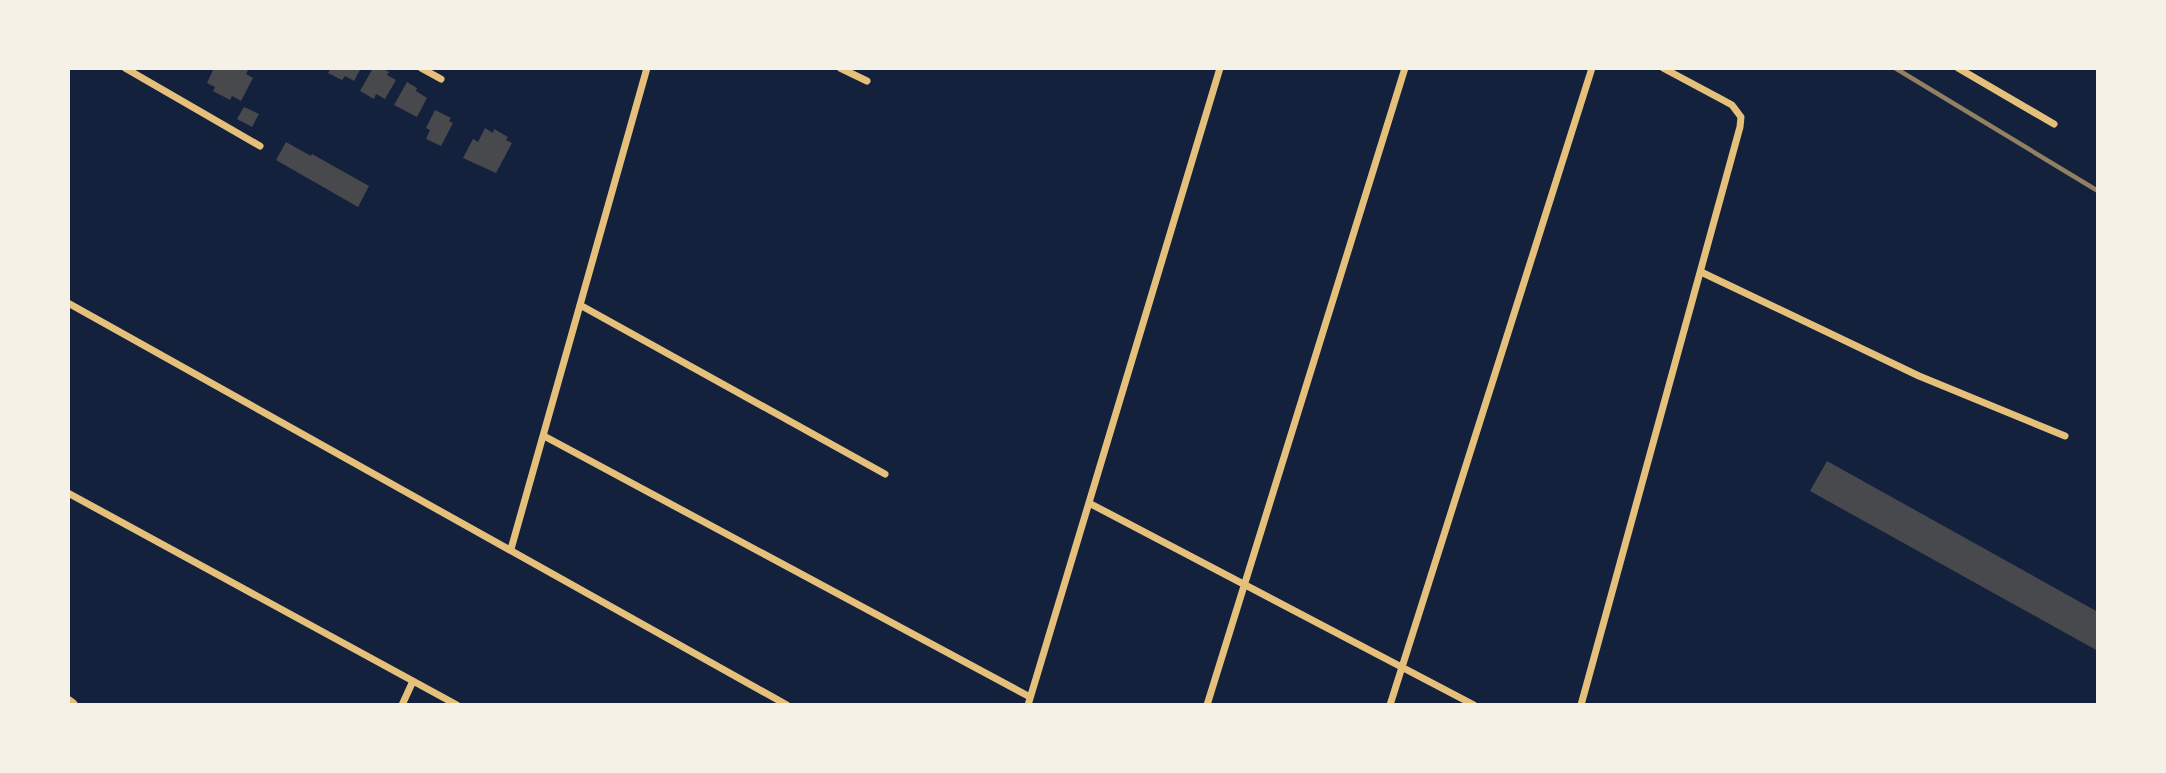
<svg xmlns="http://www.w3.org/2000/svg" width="2166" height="773" font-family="Bitter,serif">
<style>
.building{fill:#48494c}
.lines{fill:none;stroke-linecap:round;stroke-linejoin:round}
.minor{stroke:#e5c07b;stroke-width:7}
.primary{stroke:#e5c07b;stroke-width:12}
.rail{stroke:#918062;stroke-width:4.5}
</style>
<rect width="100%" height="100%" fill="#14213d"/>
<!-- building -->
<path class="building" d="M214,68L248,70L246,74L253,78L241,101L232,96L230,100L213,91L215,87L207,83Z
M331,68H361L354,81L345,76L342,80L328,73Z
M373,68H382L389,72L387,75L396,80L385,99L376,94L374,99L360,91Z
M407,82L417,88L416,91L427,98L417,117L394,105Z
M244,107L259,114L252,127L237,119Z
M435,110L451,118L449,121L453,123L441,146L426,139L430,130L426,128Z
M485,128L493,133L494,129L508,137L506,140L512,143L496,173L463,158L473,139L478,142Z
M286,142L311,156L312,154L369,186L358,207L276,160Z
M1827,461L2098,612V651L1810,491Z"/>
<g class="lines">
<!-- minor -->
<path class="minor" d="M125,68L260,146
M421,68L441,79
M840,68L867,81
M1958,68L2054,124
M1701,272L1919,376L2065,436
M68,303L787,705
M580,305L885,474
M544,436L1030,697
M68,493L457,705
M1089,503L1474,705
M511,549L647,68
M402,705L413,681
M1028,705L1220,68
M1207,705L1405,68
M1390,705L1592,68
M1581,705L1740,127L1741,117L1732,105L1721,99L1663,68"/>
<!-- primary -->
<path class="primary" d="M68,702L72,705"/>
<!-- rail -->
<path class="rail" d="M1895,68L2098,191"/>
</g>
<!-- border -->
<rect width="2166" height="773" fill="none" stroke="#f6f1e7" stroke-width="140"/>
</svg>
